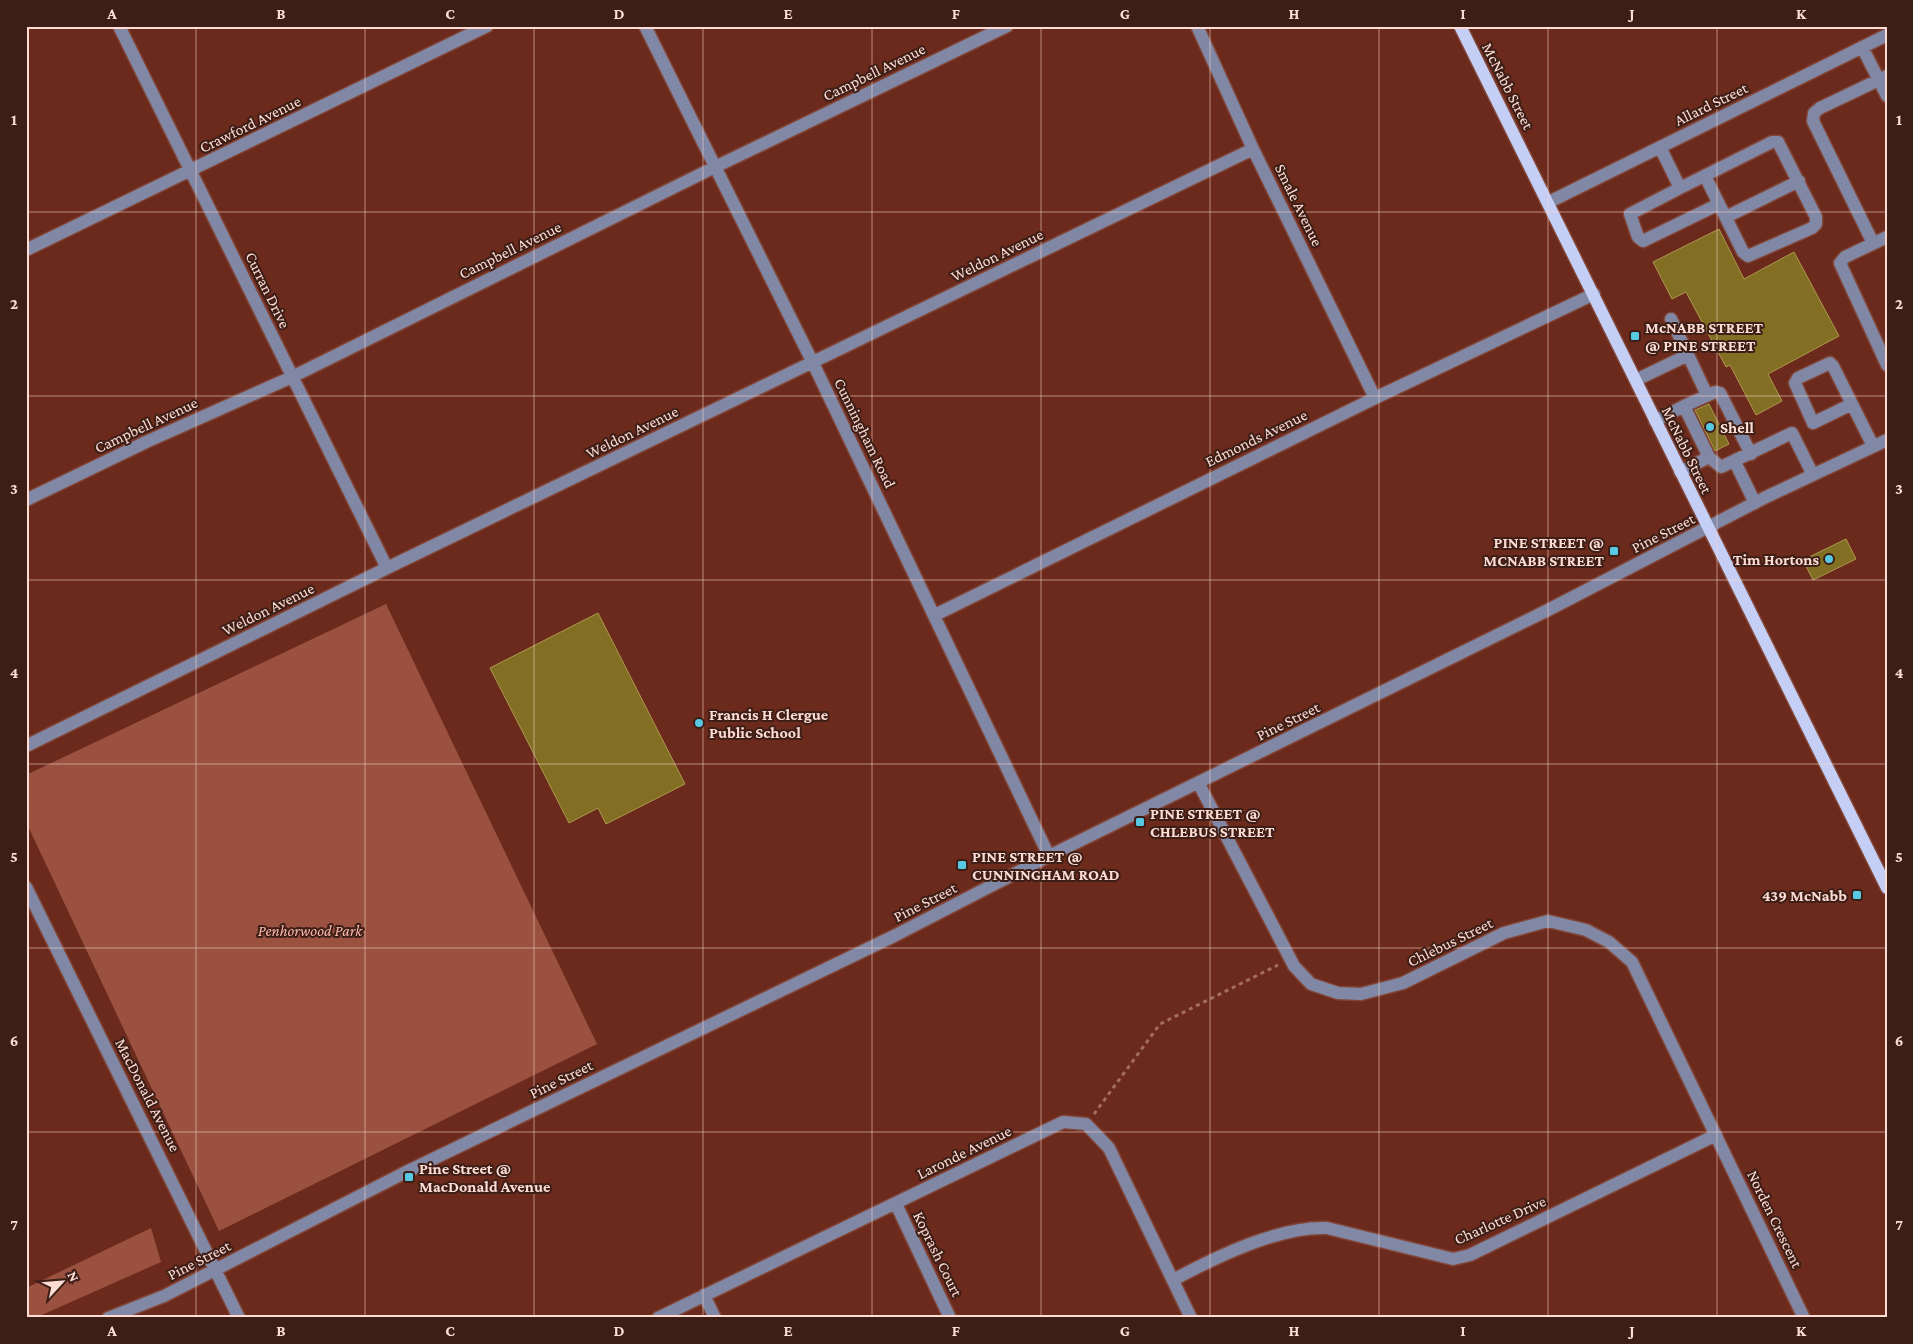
<svg xmlns="http://www.w3.org/2000/svg" width="1913" height="1344" font-family="'Crimson Pro',serif">
<style>
.green{fill:#9a5140}
.building{fill:#826f23;stroke:#ad9950}
.lines{fill:none;stroke-linecap:round;stroke-linejoin:round}
.minor-casing{stroke:#824639;stroke-width:15}
.major-casing{stroke:#824639;stroke-width:15}
.path{stroke:#a36e62;stroke-width:3;stroke-dasharray:4 4;stroke-linecap:butt}
.minor{stroke:#8088a6;stroke-width:12}
.major{stroke:#c5cef4;stroke-width:12}
.grid{fill:none;stroke:#fddcd4;stroke-width:1;stroke-opacity:0.55}
.poi-dot{fill:#57c9e2;stroke:#3c1e17;stroke-width:2}
.labels{text-anchor:middle;dominant-baseline:central;stroke-width:4;stroke-linejoin:round;paint-order:stroke}
.street-label{font-size:16px;fill:#fddcd4;stroke:#3c1e17}
.poi-label{font-size:16px;font-weight:bold;fill:#fddcd4;stroke:#3c1e17;text-anchor:start}
.park-label{font-size:16px;font-style:italic;fill:#fbb9a9;stroke:#3c1e17}
.neatline{fill:none;stroke:#fddcd4;stroke-width:2}
.grid-label{font-size:16px;text-anchor:middle;font-weight:bold;fill:#fddcd4}
</style>
<rect width="100%" height="100%" fill="#6b2a1b"/>
<!-- green -->
<path class="green" d="M386,604L597,1044L219,1231L26,822V775Z
M151,1228L161,1262L35,1318H26V1288Z"/>
<!-- building -->
<path class="building" d="M1719,229L1744,279L1794,252L1839,336L1768,374L1782,401L1756,415L1730,365L1726,367L1686,292L1672,299L1653,262Z
M1709,404L1729,444L1715,451L1695,410Z
M1846,539L1856,559L1813,580L1803,560Z
M598,613L685,784L606,824L598,808L569,823L490,668Z"/>
<g class="lines">
<!-- minor casing -->
<g class="minor-casing">
<path id="minor" d="M119,26L387,568
M645,26L813,363L1049,856
M1197,26L1253,149L1375,398
M1862,47L1887,96
M1660,147L1680,188L1630,214L1638,237L1643,241L1719,204L1743,252L1748,256L1812,228L1816,224V217L1778,142H1772L1680,188
M1705,176L1719,204
M1549,202L1887,35
M1726,217L1799,181
M1887,237L1845,257L1840,263L1887,365
M1873,243L1813,121L1814,113L1820,108L1887,76
M26,250L487,26
M1671,319L1707,395
M1636,380L1688,355
M1852,404L1813,423L1795,383L1798,378L1830,363L1833,366L1873,446
M1684,406L1715,392L1720,393L1751,454
M1655,421L1684,406L1709,457L1721,467L1792,433L1813,475
M1735,462L1755,503
M1680,472L1709,457
M26,500L146,442L292,377L715,167L1007,26
M935,615L1375,398L1594,294
M26,746L387,568L1253,149
M1199,784L1294,966L1311,984L1338,993L1361,994L1403,983L1504,933L1548,921L1586,930L1609,942L1632,962L1804,1318
M26,887L239,1318
M896,1204L950,1318
M1173,1280C1216,1257 1279,1226 1327,1228L1453,1259L1470,1255L1716,1135
M704,1295L715,1318
M108,1318L164,1296L404,1173L894,936L1049,856L1550,609L1764,498L1887,440
M658,1318L1063,1122L1086,1124L1109,1148L1191,1318"/>
</g>
<!-- major casing -->
<g class="major-casing">
<path id="major" d="M1460,26L1887,888"/>
</g>
<!-- path -->
<path class="path" d="M1094,1114L1160,1024L1278,965"/>
<!-- minor -->
<use href="#minor" class="minor"/>
<!-- major -->
<use href="#major" class="major"/>
</g>
<!-- grid -->
<path class="grid" d="M196,26V1318M365,26V1318M534,26V1318M703,26V1318M872,26V1318M1041,26V1318M1210,26V1318M1379,26V1318M1548,26V1318M1717,26V1318M26,212H1887M26,396H1887M26,580H1887M26,764H1887M26,948H1887M26,1132H1887"/>
<!-- markers -->
<g class="poi-dot">
<rect x="1630" y="331" width="10" height="10" rx="2.5"/>
<circle cx="1710" cy="427" r="5"/>
<rect x="1609" y="546" width="10" height="10" rx="2.5"/>
<circle cx="1829" cy="559" r="5"/>
<circle cx="699" cy="723" r="5"/>
<rect x="1135" y="817" width="10" height="10" rx="2.5"/>
<rect x="957" y="860" width="10" height="10" rx="2.5"/>
<rect x="1852" y="890" width="10" height="10" rx="2.5"/>
<rect x="404" y="1172" width="10" height="10" rx="2.5"/>
</g>
<g class="labels">
<!-- street labels -->
<g class="street-label">
<text transform="translate(874 72) rotate(-26)">Campbell Avenue</text>
<text transform="translate(1508 86) rotate(63)">McNabb Street</text>
<text transform="translate(1711 104) rotate(-26)">Allard Street</text>
<text transform="translate(250 124) rotate(-26)">Crawford Avenue</text>
<text transform="translate(1299 205) rotate(64)">Smale Avenue</text>
<text transform="translate(510 250) rotate(-26)">Campbell Avenue</text>
<text transform="translate(997 255) rotate(-26)">Weldon Avenue</text>
<text transform="translate(268 290) rotate(64)">Curran Drive</text>
<text transform="translate(146 425) rotate(-25)">Campbell Avenue</text>
<text transform="translate(632 432) rotate(-26)">Weldon Avenue</text>
<text transform="translate(865 433) rotate(64)">Cunningham Road</text>
<text transform="translate(1256 438) rotate(-26)">Edmonds Avenue</text>
<text transform="translate(1687 450) rotate(64)">McNabb Street</text>
<text transform="translate(1663 533) rotate(-27)">Pine Street</text>
<text transform="translate(268 609) rotate(-26)">Weldon Avenue</text>
<text transform="translate(1288 721) rotate(-26)">Pine Street</text>
<text transform="translate(925 902) rotate(-27)">Pine Street</text>
<text transform="translate(1450 942) rotate(-26)">Chlebus Street</text>
<text transform="translate(561 1079) rotate(-26)">Pine Street</text>
<text transform="translate(148 1095) rotate(63)">MacDonald Avenue</text>
<text transform="translate(964 1152) rotate(-26)">Laronde Avenue</text>
<text transform="translate(1775 1219) rotate(64)">Norden Crescent</text>
<text transform="translate(1500 1220) rotate(-24)">Charlotte Drive</text>
<text transform="translate(938 1254) rotate(64)">Koprash Court</text>
<text transform="translate(199 1260) rotate(-27)">Pine Street</text>
</g>
<!-- poi labels -->
<g class="poi-label">
<text x="1645" y="327">McNABB STREET<tspan x="1645" dy="18">@ PINE STREET</tspan></text>
<text x="1720" y="427">Shell</text>
<text x="1604" y="542" text-anchor="end">PINE STREET @<tspan x="1604" dy="18">MCNABB STREET</tspan></text>
<text x="1819" y="559" text-anchor="end">Tim Hortons</text>
<text x="709" y="714">Francis H Clergue<tspan x="709" dy="18">Public School</tspan></text>
<text x="1150" y="813">PINE STREET @<tspan x="1150" dy="18">CHLEBUS STREET</tspan></text>
<text x="972" y="856">PINE STREET @<tspan x="972" dy="18">CUNNINGHAM ROAD</tspan></text>
<text x="1847" y="895" text-anchor="end">439 McNabb</text>
<text x="419" y="1168">Pine Street @<tspan x="419" dy="18">MacDonald Avenue</tspan></text>
</g>
<!-- park labels -->
<g class="park-label">
<text x="310" y="930">Penhorwood Park</text>
</g>
</g>
<!-- border -->
<rect width="1913" height="1344" fill="none" stroke="#3c1e17" stroke-width="55"/>
<!-- north arrow -->
<g transform="translate(62 1282) rotate(64)" stroke="#3c1e17" stroke-width="4" paint-order="stroke">
<path d="M0-4L9 19L0 12L-9 19Z" fill="#fddcd4"/>
<text y="-8" font-size="14" font-weight="bold" text-anchor="middle" fill="#fddcd4">N</text>
</g>
<rect x="28" y="28" width="1858" height="1288" class="neatline"/>
<g class="grid-label">
<text x="112" y="19">A</text>
<text x="281" y="19">B</text>
<text x="450" y="19">C</text>
<text x="619" y="19">D</text>
<text x="788" y="19">E</text>
<text x="956" y="19">F</text>
<text x="1125" y="19">G</text>
<text x="1294" y="19">H</text>
<text x="1463" y="19">I</text>
<text x="1632" y="19">J</text>
<text x="1801" y="19">K</text>
<text x="14" y="125">1</text>
<text x="1899" y="125">1</text>
<text x="14" y="309">2</text>
<text x="1899" y="309">2</text>
<text x="14" y="494">3</text>
<text x="1899" y="494">3</text>
<text x="14" y="678">4</text>
<text x="1899" y="678">4</text>
<text x="14" y="862">5</text>
<text x="1899" y="862">5</text>
<text x="14" y="1046">6</text>
<text x="1899" y="1046">6</text>
<text x="14" y="1230">7</text>
<text x="1899" y="1230">7</text>
<text x="112" y="1336">A</text>
<text x="281" y="1336">B</text>
<text x="450" y="1336">C</text>
<text x="619" y="1336">D</text>
<text x="788" y="1336">E</text>
<text x="956" y="1336">F</text>
<text x="1125" y="1336">G</text>
<text x="1294" y="1336">H</text>
<text x="1463" y="1336">I</text>
<text x="1632" y="1336">J</text>
<text x="1801" y="1336">K</text>
</g>
</svg>
